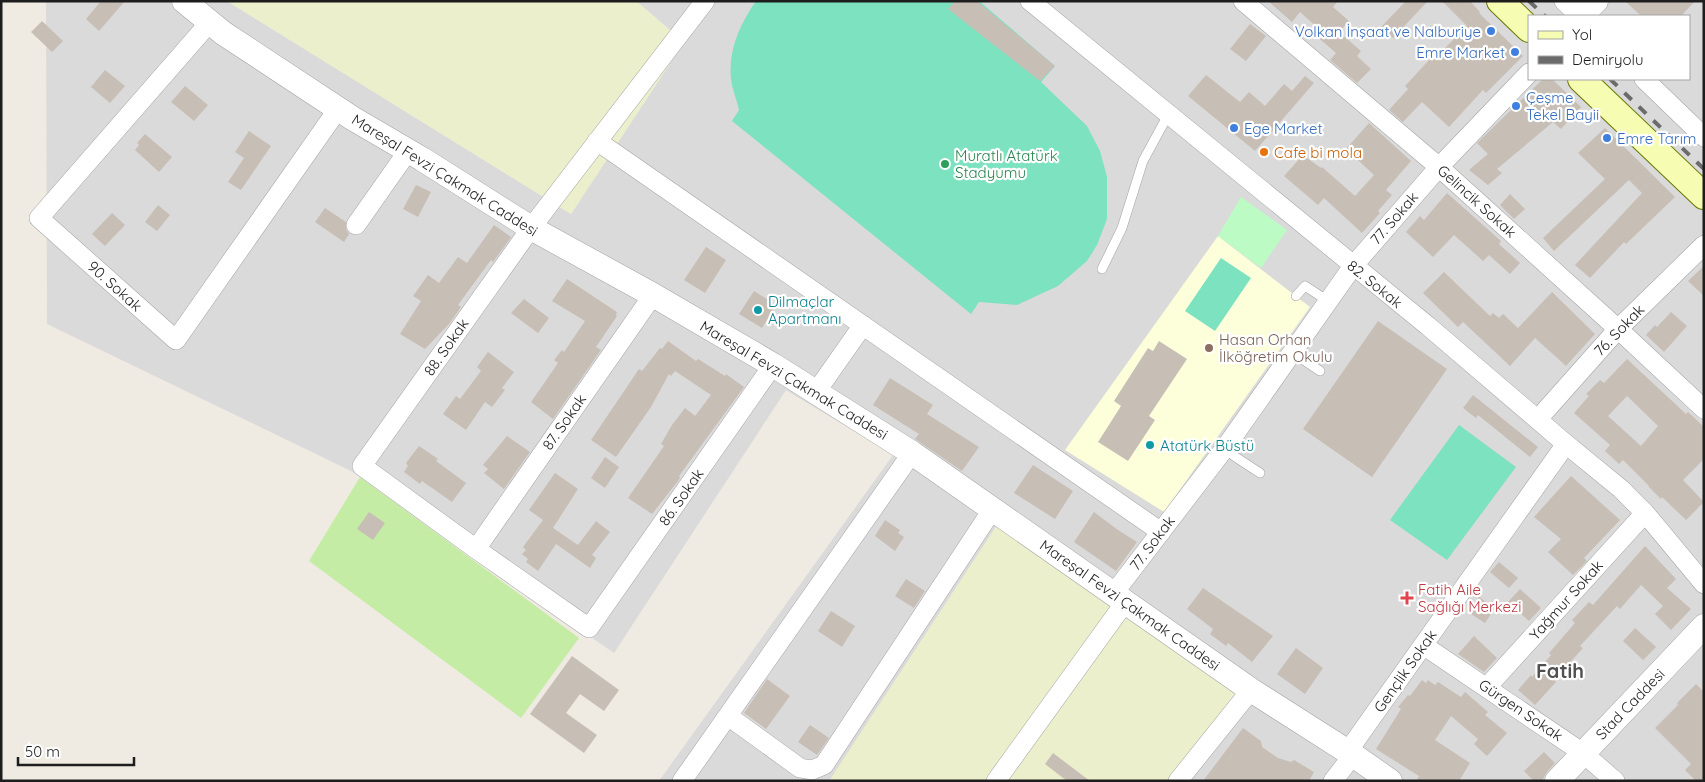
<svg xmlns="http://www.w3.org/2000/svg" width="1705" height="782" font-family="Quicksand,sans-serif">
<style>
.residential{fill:#dbdada;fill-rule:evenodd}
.education{fill:#fdffdb}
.farmland{fill:#ebefcc}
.grass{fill:#c5eca5}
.park{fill:#bcfcc4}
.pitch{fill:#7ce2bf}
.building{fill:#c7beb5;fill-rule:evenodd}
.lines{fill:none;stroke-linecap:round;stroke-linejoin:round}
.service-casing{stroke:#a4a4a4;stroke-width:10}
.minor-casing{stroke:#a4a4a4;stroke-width:20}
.tertiary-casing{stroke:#a4a4a4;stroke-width:25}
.secondary-casing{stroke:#667800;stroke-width:28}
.service{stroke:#fff;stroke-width:9}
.minor{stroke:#fff;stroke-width:19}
.tertiary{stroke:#fff;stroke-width:24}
.secondary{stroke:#f6fdb2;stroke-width:26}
.rail{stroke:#6b6b6b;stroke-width:4;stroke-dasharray:10 10;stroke-linecap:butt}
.shop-dot{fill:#3f7fe0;stroke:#fff;stroke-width:2}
.food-dot{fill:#e8710a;stroke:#fff;stroke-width:2}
.leisure-dot{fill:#2e9e5b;stroke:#fff;stroke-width:2}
.culture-dot{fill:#0f9aa8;stroke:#fff;stroke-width:2}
.education-dot{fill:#8d6e63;stroke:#fff;stroke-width:2}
.health-dot{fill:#e0444e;stroke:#fff;stroke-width:2}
.labels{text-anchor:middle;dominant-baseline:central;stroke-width:4.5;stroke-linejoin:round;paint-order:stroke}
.shop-label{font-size:15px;fill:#366cbe;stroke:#fff;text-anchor:start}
.food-label{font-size:15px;fill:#c56008;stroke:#fff;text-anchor:start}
.leisure-label{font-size:15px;fill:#27864d;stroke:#fff;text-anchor:start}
.street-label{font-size:15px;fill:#1d1d1d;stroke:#fff}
.culture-label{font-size:15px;fill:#0d838f;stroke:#fff;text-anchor:start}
.education-label{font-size:15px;fill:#785e54;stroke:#fff;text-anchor:start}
.health-label{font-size:15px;fill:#be3a42;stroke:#fff;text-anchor:start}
.district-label{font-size:20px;font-weight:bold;fill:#505050;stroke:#fff}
</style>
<rect width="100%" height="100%" fill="#efebe2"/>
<!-- residential -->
<path class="residential" d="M46,1H227L571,214L684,42L636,1H1704V781H659L893,455L786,390L614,653L351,471L47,324ZM1529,16H1689V79H1529Z"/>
<!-- education -->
<path class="education" d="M1218,236L1310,307L1164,512L1065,450Z"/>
<!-- farmland -->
<path class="farmland" d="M227,1H636L684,42L571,214Z
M997,525L1239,696L1177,781H829Z"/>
<!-- grass -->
<path class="grass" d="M360,477L579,638L521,718L309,561Z"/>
<!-- park -->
<path class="park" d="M1241,197L1287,230L1261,268L1218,236Z"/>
<!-- pitch -->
<path class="pitch" d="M756,1H979L1055,66L1041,82L1087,126L1100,151L1107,177V219L1097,245L1087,261L1058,286L1017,305L979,302L971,314L732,121L739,110C737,100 732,89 731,79C728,50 740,24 756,1Z
M1221,258L1251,278L1215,331L1185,311Z
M1459,425L1516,467L1447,560L1390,520Z"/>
<!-- building -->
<path class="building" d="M101,1H125L99,31L86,19Z
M955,1H977L1055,66L1040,81L948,9Z
M1268,1H1338L1333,7L1349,21L1339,32L1361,51L1357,56L1371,69L1357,83L1330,60L1336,53L1314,34L1319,29L1300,12L1292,22Z
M1406,1H1428L1393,38L1381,27Z
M1442,1H1470L1480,12L1479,13L1523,56L1486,93L1483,90L1449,127L1422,102L1403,122L1389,110L1408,89L1405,86L1430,59L1432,61L1467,26Z
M1625,1H1695L1681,16H1641Z
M42,21L63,41L52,52L31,32Z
M1250,24L1266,36L1246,61L1230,49Z
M105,70L125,86L110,103L91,87Z
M1206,75L1240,102L1249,92L1265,106L1284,84L1292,91L1305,76L1314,83L1255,151L1188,96Z
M1543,79H1552L1581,107L1561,129L1553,122L1497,169L1502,173L1488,185L1469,170L1488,154L1477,143Z
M185,86L208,105L194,121L171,102Z
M1369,123L1411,161L1386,190L1392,195L1378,211L1380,213L1362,233L1324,198L1318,205L1284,176L1303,155L1321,168L1322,167L1355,196L1374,175L1346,149Z
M1605,128L1675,197L1626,244L1624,242L1590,278L1575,265L1642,193L1629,180L1554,251L1543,238L1605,179L1578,153Z
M249,131L271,146L241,190L228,182L244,158L235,152Z
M145,134L172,157L159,172L135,150L139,145L137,143Z
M416,185L431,192L418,217L403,209Z
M1447,193L1501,241L1499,244L1520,263L1510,274L1489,255L1483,261L1454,235L1433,257L1406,232L1420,216L1424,220Z
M1510,194L1525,209L1514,219L1500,205Z
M158,205L170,215L157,231L145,222Z
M325,208L346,222V229L349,234L344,242L315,222Z
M112,213L125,225L105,246L92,234Z
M494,225L511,237L493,262L491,260L458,305L461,307L449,324L425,349L400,334L421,301L413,296L428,275L439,283L458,257L467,263Z
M706,247L726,260L705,293L684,280Z
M1704,266V296L1688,281Z
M1444,272L1490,316L1493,313L1499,318L1503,314L1518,328L1552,292L1595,334L1566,366L1535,338L1510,366L1463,322L1458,327L1423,293Z
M567,279L617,312L616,315L617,316L596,347L601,350L553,419L531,402L558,363L554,360L562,350L564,352L585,321L552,301Z
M754,291L776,305L762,328L739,314Z
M524,299L549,318L538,333L511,313Z
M1671,312L1687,326L1664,352L1646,335L1655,325L1657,327Z
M1378,321L1447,369L1372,477L1303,429Z
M668,341L696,361L698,359L725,376L726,374L744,387L679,476L680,478L678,481L652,514L628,498L664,446L661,444L672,425L685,408L695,416L711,395L675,371L671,376L669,374L651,407L616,457L591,440L639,369L642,371L660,348L662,349Z
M1159,341L1187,359L1149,416L1155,420L1128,461L1098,442L1121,406L1114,401L1148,348L1153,351Z
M488,352L514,372L502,388L505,390L492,407L485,402L466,430L443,414L456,396L460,399L481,371L477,367Z
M1627,359L1686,414L1688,412L1704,427V459L1683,480L1704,502L1686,520L1662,497L1661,499L1648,486H1649L1623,460L1619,464L1605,451L1610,445L1574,413L1589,396L1586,394L1600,380L1604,383ZM1627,396L1658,426L1641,446L1608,416Z
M890,378L933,405L927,414L979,447L962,471L915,439L919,434L873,405Z
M1473,395L1538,447L1530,457L1478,415L1476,418L1463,408Z
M507,436L530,452L504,489L484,473L488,469L483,465Z
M419,446L438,459L436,461L466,483L452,502L422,481L420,484L404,472L408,466L406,463Z
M605,457L619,467L605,488L591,478Z
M1033,465L1073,491L1055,519L1014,493Z
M555,473L578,489L553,528L578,545L596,521L610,532L592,555L596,558L590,568L556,544L538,571L526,562L528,559L522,554L526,550L523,547L543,520L529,510Z
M1571,476L1620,520L1584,558L1587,561L1573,575L1548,552L1561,539L1534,517Z
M369,512L385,523L373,540L357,529Z
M1094,512L1118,530L1137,542L1116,571L1074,542Z
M885,520L900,530L898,533L904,537L895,551L875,536Z
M1645,546L1676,579L1667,588L1691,609L1671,630L1655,614L1663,606L1641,585L1620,609L1617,606L1580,646L1583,648L1554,680L1556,682L1535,705L1518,690L1531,675L1532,677L1551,655L1549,653L1575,623L1572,620L1589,602L1593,605Z
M1499,562L1518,578L1509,588L1490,572Z
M906,579L925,591L914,608L895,596Z
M1203,588L1273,636L1252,662L1228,643L1226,646L1210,634L1213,629L1187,609Z
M1520,589L1541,608L1529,621L1508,602Z
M1479,597L1495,608L1485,623L1468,612Z
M831,611L855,626L842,647L818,631Z
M1635,628L1656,647L1643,660L1623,641Z
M1474,636L1497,658L1484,672L1458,654Z
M1296,648L1323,668L1305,694L1277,674Z
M572,656L619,690L604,711L580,694L566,713L597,735L584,753L530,714Z
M767,679L790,696L766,729L744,713Z
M1422,680L1426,683L1428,680L1435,685L1438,682L1461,697L1465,692L1488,712L1485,715L1507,733L1487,756L1474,744L1478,739L1451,716L1435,740L1470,763L1459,781H1416L1419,776L1376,749L1401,709L1398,707L1408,695L1410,696Z
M1696,684L1704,692V781H1696L1685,770L1691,764L1655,728L1678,705L1677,703Z
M810,725L829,738L817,755L798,742Z
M1243,728L1261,741L1262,747L1278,758L1291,762L1294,760L1314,772L1309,781H1203Z
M1544,752L1555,763L1547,772L1542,781H1534L1524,771Z
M1053,753L1090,781H1067L1045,764Z"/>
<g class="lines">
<!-- service casing -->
<g class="service-casing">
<path id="service" d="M1102,269L1122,228L1143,161L1168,115
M1296,296L1305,286L1328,301
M1292,352L1320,371
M1225,448L1234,456L1260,473"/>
</g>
<!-- minor casing -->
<g class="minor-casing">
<path id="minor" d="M705,1L531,228L362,466L476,549L589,628L773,365
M1030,1L1428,326L1566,444L1621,489L1645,513L1704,584
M1243,1L1439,167L1618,329L1704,409
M1564,1L1580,16
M210,22L39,218L176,340L338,109
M1644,79L1704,137
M597,141L1161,532
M356,225L408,151
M816,392L863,325
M1538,419L1618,329L1704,245
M476,549L653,295
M1114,593L1225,448L1353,266L1439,167L1529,73
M1423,645L1583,753L1615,781
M1487,687L1645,513
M728,716L800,768L812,770L824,765L992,510
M1348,751L1566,444
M682,781L912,453
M996,781L1126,601
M1178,781L1251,690
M1333,781L1353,755"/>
</g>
<!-- tertiary casing -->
<g class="tertiary-casing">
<path id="tertiary" d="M184,1L223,33L352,118L422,159L531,228L653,295L773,365L912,453L1251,690L1353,755L1390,781
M1581,16L1596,1
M1557,781L1704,626"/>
</g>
<!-- secondary casing -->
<g class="secondary-casing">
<path id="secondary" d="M1500,1L1529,29
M1581,79L1704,196"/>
</g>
<!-- service -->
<use href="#service" class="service"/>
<!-- minor -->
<use href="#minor" class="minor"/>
<!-- tertiary -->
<use href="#tertiary" class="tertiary"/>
<!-- secondary -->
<use href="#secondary" class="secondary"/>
<!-- rail -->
<path class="rail" d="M1529,1L1545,16
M1610,79L1704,169"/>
</g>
<!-- markers -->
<g class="shop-dot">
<circle cx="1491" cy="31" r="5"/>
<circle cx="1515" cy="52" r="5"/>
<circle cx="1516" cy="106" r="5"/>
<circle cx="1234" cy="128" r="5"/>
<circle cx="1607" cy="138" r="5"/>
</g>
<circle class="food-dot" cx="1264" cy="152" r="5"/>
<circle class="leisure-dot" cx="945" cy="164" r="5"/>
<g class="culture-dot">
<circle cx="758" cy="310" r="5"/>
<circle cx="1150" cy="445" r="5"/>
</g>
<circle class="education-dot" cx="1209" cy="348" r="5"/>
<path class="health-dot" d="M1404.5 590.5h5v5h5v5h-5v5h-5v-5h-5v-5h5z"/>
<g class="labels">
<!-- shop labels -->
<g class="shop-label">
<text x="1481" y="31" text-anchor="end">Volkan İnşaat ve Nalburiye</text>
<text x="1505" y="52" text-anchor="end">Emre Market</text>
<text x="1526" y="97">Çeşme<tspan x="1526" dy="17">Tekel Bayii</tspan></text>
<text x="1244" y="128">Ege Market</text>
<text x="1617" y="138">Emre Tarım</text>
</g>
<!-- food labels -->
<g class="food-label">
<text x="1274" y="152">Cafe bi mola</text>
</g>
<!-- leisure labels -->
<g class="leisure-label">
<text x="955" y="155">Muratlı Atatürk<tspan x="955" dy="17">Stadyumu</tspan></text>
</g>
<!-- street labels -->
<g class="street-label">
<text transform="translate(445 175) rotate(32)">Mareşal Fevzi Çakmak Caddesi</text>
<text transform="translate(1477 201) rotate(42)">Gelincik Sokak</text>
<text transform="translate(1394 218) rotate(-49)">77. Sokak</text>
<text transform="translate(1375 284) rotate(39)">82. Sokak</text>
<text transform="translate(115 286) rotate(42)">90. Sokak</text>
<text transform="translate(1619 330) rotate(-46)">76. Sokak</text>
<text transform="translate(446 347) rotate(-55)">88. Sokak</text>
<text transform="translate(794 380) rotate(31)">Mareşal Fevzi Çakmak Caddesi</text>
<text transform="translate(564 422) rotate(-55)">87. Sokak</text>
<text transform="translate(681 497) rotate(-55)">86. Sokak</text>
<text transform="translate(1152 543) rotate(-53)">77. Sokak</text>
<text transform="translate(1566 600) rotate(-48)">Yağmur Sokak</text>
<text transform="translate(1130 605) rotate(35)">Mareşal Fevzi Çakmak Caddesi</text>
<text transform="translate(1405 671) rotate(-55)">Gençlik Sokak</text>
<text transform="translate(1630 704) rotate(-46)">Stad Caddesi</text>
<text transform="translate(1521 710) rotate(34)">Gürgen Sokak</text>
</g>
<!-- culture labels -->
<g class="culture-label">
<text x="768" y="301">Dilmaçlar<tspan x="768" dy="17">Apartmanı</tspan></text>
<text x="1160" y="445">Atatürk Büstü</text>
</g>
<!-- education labels -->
<g class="education-label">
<text x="1219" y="339">Hasan Orhan<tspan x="1219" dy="17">İlköğretim Okulu</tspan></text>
</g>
<!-- health labels -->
<g class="health-label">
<text x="1418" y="589">Fatih Aile<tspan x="1418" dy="17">Sağlığı Merkezi</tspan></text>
</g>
<!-- district labels -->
<g class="district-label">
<text x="1560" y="670">Fatih</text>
</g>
</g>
<!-- border -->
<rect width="1705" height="782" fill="none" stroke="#1d1d1d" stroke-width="5"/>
<!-- legend -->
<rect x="1528" y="15" width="162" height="65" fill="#ffffff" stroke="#a5a5a5"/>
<rect x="1538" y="31" width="25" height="8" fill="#f6fdb2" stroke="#a5a5a5"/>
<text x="1572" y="40" font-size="15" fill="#1d1d1d">Yol</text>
<rect x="1538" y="56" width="25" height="8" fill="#6b6b6b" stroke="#a5a5a5"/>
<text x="1572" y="65" font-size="15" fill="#1d1d1d">Demiryolu</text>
<!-- scale -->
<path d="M18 757v8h116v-8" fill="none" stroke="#1d1d1d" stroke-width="2.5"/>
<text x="25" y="757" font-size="15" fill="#1d1d1d" stroke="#ffffff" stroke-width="4" paint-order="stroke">50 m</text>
</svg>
